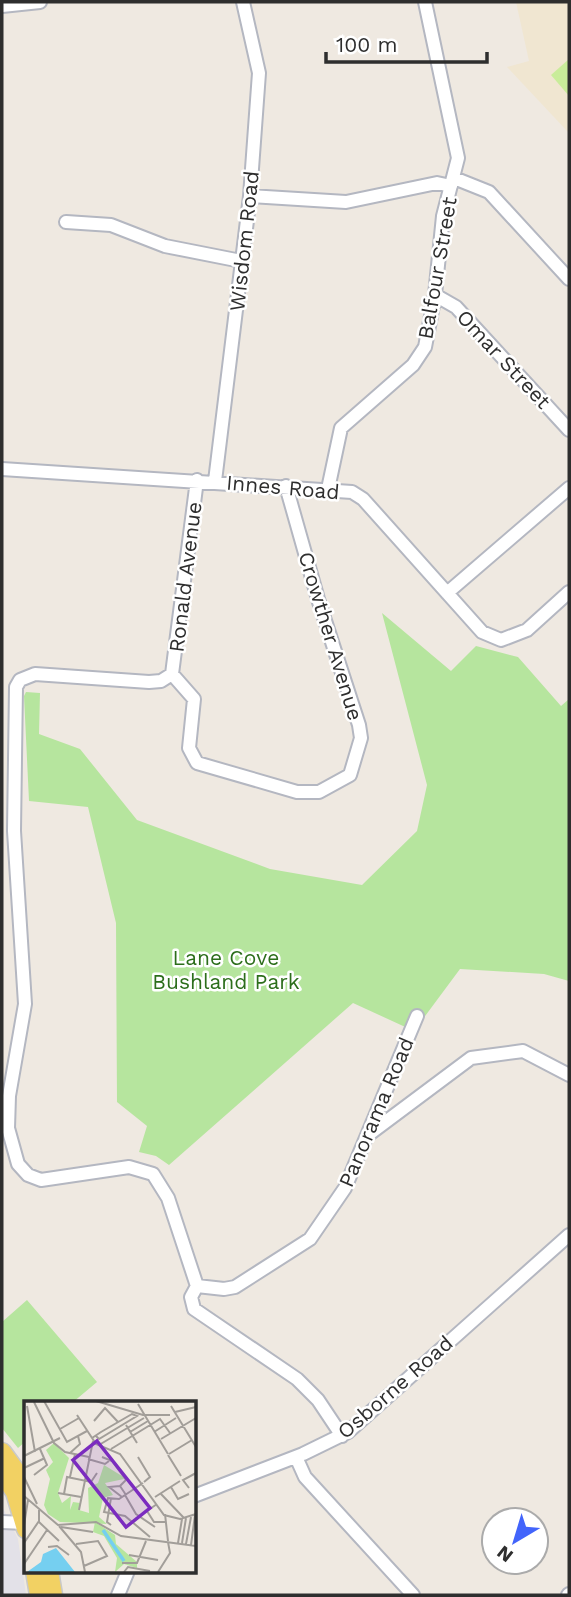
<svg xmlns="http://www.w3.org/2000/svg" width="571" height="1597" font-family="'Work Sans',sans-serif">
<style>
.industrial{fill:#e3e1e8}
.education{fill:#f0e6d1}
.green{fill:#b6e59e}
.pitch{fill:#c9ec9a}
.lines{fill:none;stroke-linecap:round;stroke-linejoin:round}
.minor-casing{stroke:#b4b7c1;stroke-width:16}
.primary-casing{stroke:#c9c9c9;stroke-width:21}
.minor{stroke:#fff;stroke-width:12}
.primary{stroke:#f2d163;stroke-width:18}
.labels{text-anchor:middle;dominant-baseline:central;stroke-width:5;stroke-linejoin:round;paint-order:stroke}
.street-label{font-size:21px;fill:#2e2e2e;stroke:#fff}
.park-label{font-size:21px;fill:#2c6e1b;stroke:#fff}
.inset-river{fill:none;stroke:#75cff0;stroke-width:3.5}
.inset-road{fill:none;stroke:#a29e99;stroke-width:2}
.view{fill:#7b2cbf;fill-opacity:0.15;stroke:#7b2cbf;stroke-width:3.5}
.inset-edge{fill:none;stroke:#2e2e2e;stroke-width:3.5}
</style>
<rect width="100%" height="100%" fill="#efe9e1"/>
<!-- industrial -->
<path class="industrial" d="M2,1506L18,1539L26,1595H2Z"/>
<!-- education -->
<path class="education" d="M516,2H569L568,132L507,67L529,61Z"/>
<!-- green -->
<path class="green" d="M382,613L451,671L476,646L518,657L561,706L569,699V981L544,974L460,969L414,1031L353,1003L169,1165L156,1156L139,1152L147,1126L117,1102L116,923L88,807L29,801L24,696L26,692L40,693L39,734L80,749L137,820L270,869L362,885L417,831L427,785Z
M27,1300L97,1382L72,1403H26V1441L18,1448L2,1428V1322Z"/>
<!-- pitch -->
<path class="pitch" d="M569,59V96L551,75Z"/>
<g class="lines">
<!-- minor casing -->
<g class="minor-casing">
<path id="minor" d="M2,6L40,2
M454,178L489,192L569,279
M250,196L346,202L437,183L451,186
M66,222L111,225L165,246L241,261
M435,295L456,307L569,430
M2,469L352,492L363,499L482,632L501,640L527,630L569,592
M197,480L172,674L161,681L149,682L35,674L20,680L16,687L14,831L25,1004L9,1096L8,1128L18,1164L28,1175L41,1180L129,1167L153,1174L168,1198L197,1286
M215,481L250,196L259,73L243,2
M328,489L341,428L413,365L425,347L435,295L443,216L458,158L425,2
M447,593L569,488
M172,674L194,699L189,748L197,763L297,792H319L350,775L361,738L359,725L318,599L286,486
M368,1135L471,1058L523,1051L569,1075
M197,1286L224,1289L235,1287L310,1239L345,1188L417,1016
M197,1286L191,1297L194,1309L297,1379L318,1400L342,1436
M296,1457L305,1477L413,1595
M194,1496L303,1454L348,1432L569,1235
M2,1522L25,1523
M118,1595L128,1571
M568,1595L569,1594"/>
</g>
<!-- primary casing -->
<g class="primary-casing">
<path id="primary" d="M2,1452L26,1485
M2,1473L15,1492L26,1529
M35,1571L39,1595
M49,1571L53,1595"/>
</g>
<!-- minor -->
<use href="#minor" class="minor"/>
<!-- primary -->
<use href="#primary" class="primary"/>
</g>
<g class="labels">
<!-- street labels -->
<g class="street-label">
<text transform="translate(244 241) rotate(-84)">Wisdom Road</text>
<text transform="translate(437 268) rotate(-80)">Balfour Street</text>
<text transform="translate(504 359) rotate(47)">Omar Street</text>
<text transform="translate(283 487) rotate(5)">Innes Road</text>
<text transform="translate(185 577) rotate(-83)">Ronald Avenue</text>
<text transform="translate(331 636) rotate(73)">Crowther Avenue</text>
<text transform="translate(376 1112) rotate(-67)">Panorama Road</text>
<text transform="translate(395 1387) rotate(-41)">Osborne Road</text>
</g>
<!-- park labels -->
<g class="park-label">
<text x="226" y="957">Lane Cove<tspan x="226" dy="24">Bushland Park</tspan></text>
</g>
</g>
<!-- overview -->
<g transform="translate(24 1401)">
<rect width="172" height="172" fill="#efe9e1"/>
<path d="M30,42L45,57L34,92L38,102L47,95L46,109L49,101L56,102L55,109L65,112L64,87L74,82L80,64L98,75L100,78L81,82L89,94L79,97L75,116L83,123L36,121L24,113L20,104L26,78L22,69L29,61L22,49ZM71,121L91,134L92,143L113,161V167L100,163L91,171L93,157L80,135L69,131Z" fill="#b6e59e"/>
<path d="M32,147L51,171H3L17,161L19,153Z" fill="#75cff0"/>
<path class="inset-river" d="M79,129L100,160"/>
<path class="inset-road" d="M20,0L43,41L63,30M72,0L119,14H146M10,1L30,42L41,51L65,56M114,3L144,53M3,5L11,51M147,5L172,46M151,11L172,6M53,14L72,43L96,53L140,114L156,118L172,113M70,20L81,7L94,21M102,24L113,42M36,28L55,17M106,31L124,20M130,31L152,17M68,37L77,31L108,13L113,15L75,38L72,35M137,38L172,17M75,44L120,17M87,48L136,18L146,32M46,52L56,43L54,35M145,53L168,39M144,54L157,75M0,55L36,37M78,56L88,60L102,79L96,85L102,94M114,56L126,76L120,81M64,58L81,63L85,60M0,67L21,57M10,74L23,64L16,48M0,76L13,103M46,76L51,53M119,82L95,98L84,97L80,111L101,115L126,136M96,85L85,86L98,96M147,86L154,98L165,93M165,87L159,79L172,72M34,92L57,96M40,93L43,76L67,81L73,72M137,93L160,117M101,94L112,113L131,126M0,95L34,124L72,121L97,135L172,145M131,96L156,80M133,103L123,110L130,121H141M55,109L69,40M141,113L144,140M15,121L35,140M0,124L4,99M87,124L83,121L87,97M35,125L57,151L61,171M37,126L69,131M0,142L15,120V109M154,142L158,118M158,142L162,117M52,143L74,140L83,155L60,165M162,143L167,116M167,144L171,114M24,146L33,145L45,154M105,154L134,159M98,162H113L122,140M0,163L23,129M100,171L104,166L126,170M134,171L146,152L144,141"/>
<path class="view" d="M73,40L126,107L102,126L49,59Z"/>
<rect width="172" height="172" class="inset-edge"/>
</g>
<!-- border -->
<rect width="571" height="1597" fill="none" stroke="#2e2e2e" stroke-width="7"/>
<!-- north arrow -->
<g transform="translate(515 1541) rotate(218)"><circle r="33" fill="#ffffff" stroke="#ababab" stroke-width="2"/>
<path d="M0-5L12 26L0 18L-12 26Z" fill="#4264fb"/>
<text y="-10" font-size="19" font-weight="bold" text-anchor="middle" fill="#2e2e2e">N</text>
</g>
<!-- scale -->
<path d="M326 52v10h161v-10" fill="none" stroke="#2e2e2e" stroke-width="3.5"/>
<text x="336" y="52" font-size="21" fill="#2e2e2e" stroke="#ffffff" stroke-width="5" paint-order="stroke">100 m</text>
</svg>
